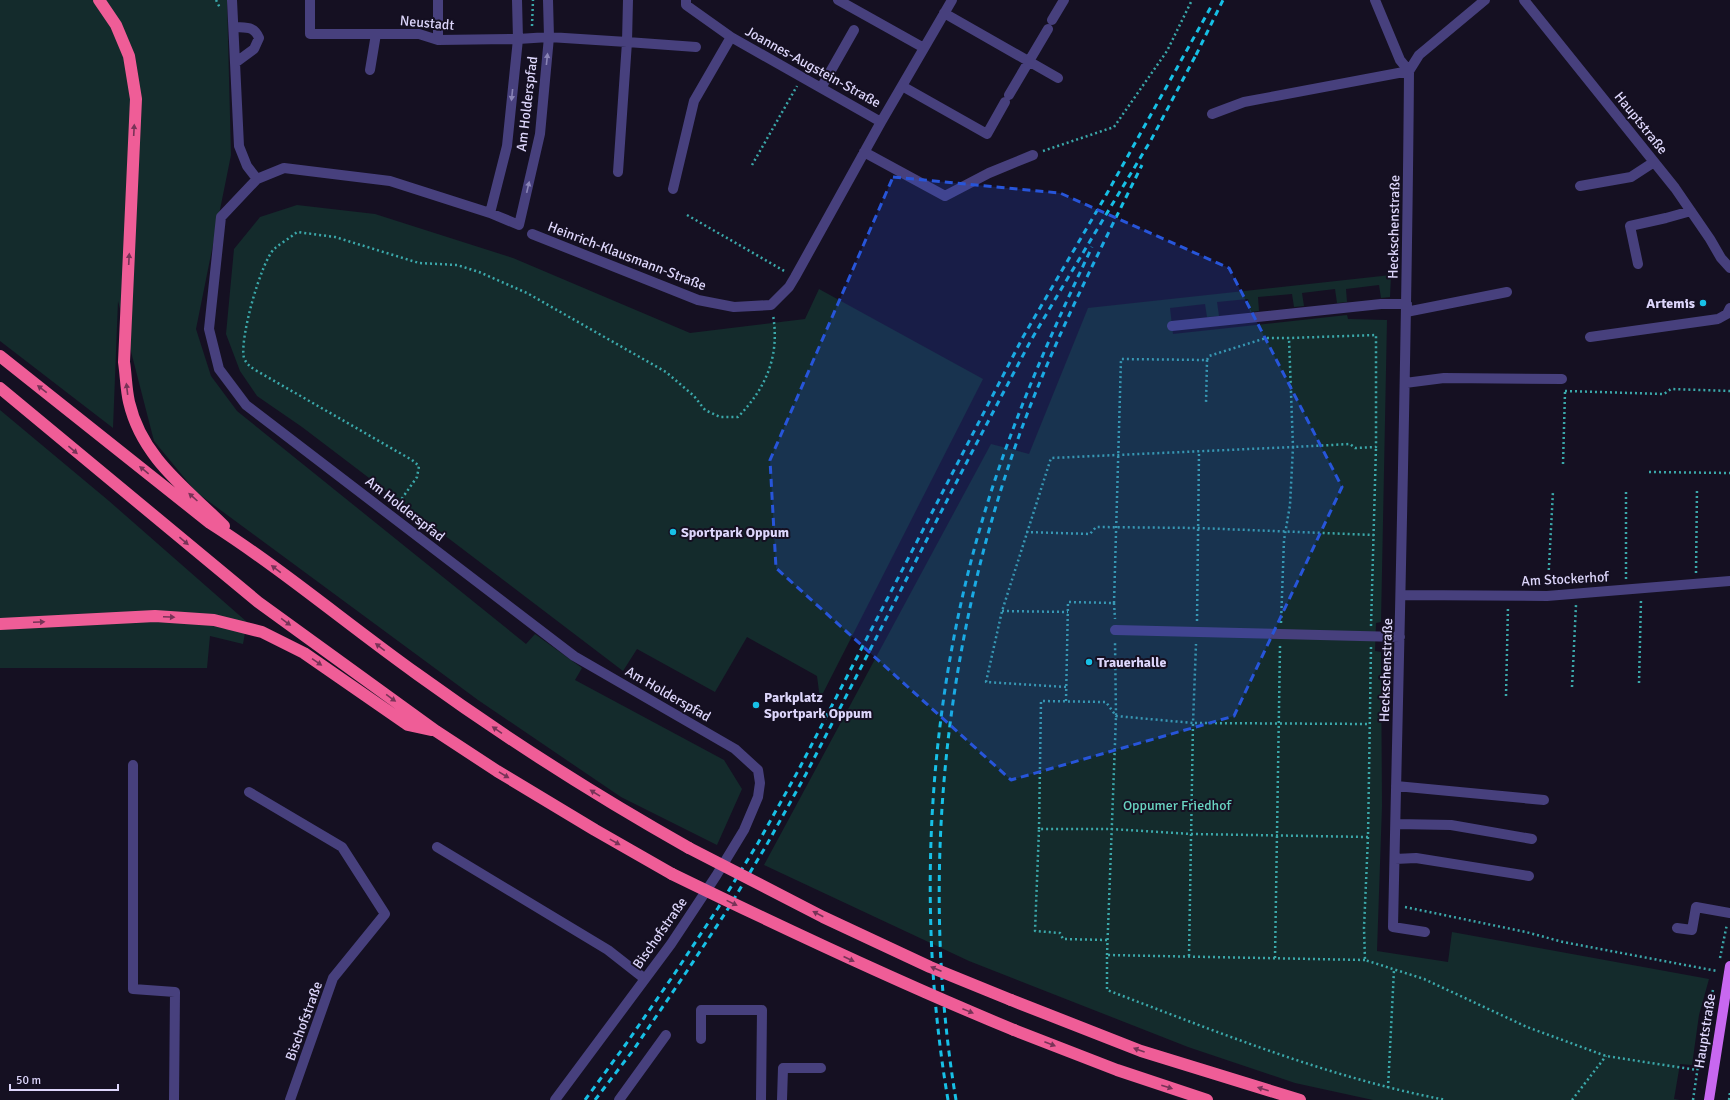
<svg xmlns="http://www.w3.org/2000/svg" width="1730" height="1100" font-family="Signika,sans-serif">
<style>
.green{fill:#142b2c}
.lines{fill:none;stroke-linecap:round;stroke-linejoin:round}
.path{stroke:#3ba8aa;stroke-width:2.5;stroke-dasharray:2 3;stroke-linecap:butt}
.minor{stroke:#47407d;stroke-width:10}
.major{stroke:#c868f0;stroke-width:10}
.highway{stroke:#ef5d97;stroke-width:12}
.rail{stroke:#17c0e6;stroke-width:3;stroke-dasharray:6 5;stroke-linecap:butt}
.highway-bridge{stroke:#ef5d97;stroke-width:12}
.oneway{fill:#8a84b6}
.oneway2{fill:#773357}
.marked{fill:#2755da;fill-opacity:0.2;stroke:#2755da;stroke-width:3;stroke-dasharray:8 5;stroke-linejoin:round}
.poi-dot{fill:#17c0e6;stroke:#151022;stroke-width:1.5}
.labels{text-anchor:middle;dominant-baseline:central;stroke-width:4;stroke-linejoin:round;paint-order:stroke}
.street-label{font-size:14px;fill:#ddd6fb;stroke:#151022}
.poi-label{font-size:14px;font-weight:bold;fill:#ddd6fb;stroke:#151022;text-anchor:start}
.park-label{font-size:14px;fill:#69d4c2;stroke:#151022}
</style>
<rect width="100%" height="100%" fill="#151022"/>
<!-- green -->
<path class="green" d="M0,0H227L231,155L196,329L211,376L237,411L526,644L535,634L582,668L575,680L724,760L742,789L717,845L621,797L478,700L196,492L154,441L118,301L113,428L0,341Z
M297,205L375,214L513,258L690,333L805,319L819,289L983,379L820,699L817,676L747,637L715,692L637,649L623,671L302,427L257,396L240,371L226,334L234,249L260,217Z
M1391,275L1390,297L1381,298L1379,285L1346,289L1347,302L1337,303L1335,289L1302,293L1304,306L1294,307L1292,294L1258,297L1259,311L1250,312L1248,299L1217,302L1219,316L1207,317L1205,304L1170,308L1173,334L1347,315L1348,319L1387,320L1381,622L1376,623L1375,651L1381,652L1382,806L1377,951L1448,962L1452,932L1709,979L1699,1015L1692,1065L1680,1064L1674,1099L1680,1100H1373L1295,1083L1188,1047L969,961L764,865L991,444L1029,454L1088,308Z
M0,410L109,501L247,622L243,644L210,636L207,668H0Z"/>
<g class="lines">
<!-- path -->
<path class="path" d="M216,0L220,8
M532,26L533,0
M524,111L525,142
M1043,151L1114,127L1167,51L1192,0
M752,165L797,86
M687,215L786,272
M1565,391L1664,394L1671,389L1730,391
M1563,464L1565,392
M1649,472L1730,473
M396,507L417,477L419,466L412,460L257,371C251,367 247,365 244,358C239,340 261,262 274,249C281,243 290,238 297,232L335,237L419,263L457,265L479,272L527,293L666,372L694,396L705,410L720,417H738C766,388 780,356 773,315
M1026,532L1090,534L1096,527L1198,528L1374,535
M1696,573L1697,489
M1626,579V491
M1548,585L1553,491
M1114,603L1121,359L1207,360L1206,404
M1002,611L1068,612
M1197,621L1199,452
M1281,623L1284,540L1290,505L1293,447L1350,444L1355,448L1376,447V335L1289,338
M1371,626L1376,447
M1371,647L1368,837L1364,928L1365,960L1424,979L1527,1027L1606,1056L1697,1070
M1639,683L1641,599
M1066,687L986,682L1002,611L1051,458L1293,447L1289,338H1266L1209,356L1207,360
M1572,687L1576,605
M1506,696L1508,606
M1066,701L1068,602L1114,603L1115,619
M1039,829L1041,701L1106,702L1116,716L1193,723L1196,644
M1405,907L1526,932L1563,942L1717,971
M1107,940L1063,939L1060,933L1035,931L1039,829H1111L1192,834L1368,837
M1107,955L1116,716L1115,642
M1189,956L1193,723L1369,724
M1275,958L1280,646
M1720,958L1727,924
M1365,960L1107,955V990C1218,1032 1329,1078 1446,1100
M1388,1088L1394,970
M1572,1100L1606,1056
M1693,1100L1705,1018L1713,990
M1729,1100L1730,1092"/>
<!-- minor -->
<path class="minor" d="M232,0L239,146L247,166L257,179
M310,0V34H419L438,40L518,39L549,37L627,42L618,172
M548,0L549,37L540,134L519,225L490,213L390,181L284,168L257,179L221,217L209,329L219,369L246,405L574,656L735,749L758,770L760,783L758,797L744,830L716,876L671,944L555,1100
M628,0L627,42L696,47
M686,0V5L731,37
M838,0L924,48
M1524,0L1675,188L1710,239L1721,258L1730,268
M944,13L1058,78
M1052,20L1064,0
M234,27C247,28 254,26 259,38L254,49L235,63
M438,40V0
M370,70L376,34
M902,86L987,134L1005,102
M821,88L854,30
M1009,95L1048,29
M1212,114L1244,102L1409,71L1400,60L1375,0
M864,152L945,196L989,173L1033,155
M1580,186L1631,177L1654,162
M673,189L694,101L731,37L881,122
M490,213L507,146L518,39L517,0
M532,234L698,300L734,307L771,305L789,287L795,277L881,122L952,0
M1638,264L1630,226L1666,218L1691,211
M1406,312L1507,292
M1172,326L1381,304H1407
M1590,337L1718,319L1727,314L1730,308
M1405,383L1444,378L1562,379
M1402,595L1547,596L1730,581
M1115,630L1400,637
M133,765V989L175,992L174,1100
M1396,786L1544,800
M249,792L342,847L385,914L333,978L290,1100
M1396,824L1451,825L1532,839
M437,847L608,950L645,979
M1395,859L1416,858L1529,876
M1677,928L1692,930L1696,907L1730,913
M1425,932L1393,927C1399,642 1407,356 1409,71L1419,55L1485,0
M701,1039V1010H762L761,1100
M619,1100L666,1035
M782,1100L783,1068H821"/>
<!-- major -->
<path class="major" d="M1709,1100L1730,966"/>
<!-- highway -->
<path class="highway" d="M99,0L116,25L129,56L136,99L124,362C126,375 126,389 129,402C142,458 186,488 224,526
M0,356L210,523C282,569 347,624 417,674C504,737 595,795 689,848
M0,388L258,602L436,731L497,771L595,830L672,874
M0,624L155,616L214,620L262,632L304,653L408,725L431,730
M1011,1000L1141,1051L1300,1100
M1014,1030L1117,1070L1207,1100"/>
<!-- rail -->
<path class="rail" d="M1196,55L1223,0
M585,1100L626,1044L675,973L718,908L758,843L798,771L1023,337L1105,197L1212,5
M595,1100L634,1049L683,977L726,912L766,846L806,774L972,452L1030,342L1060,291L1151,140L1198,51
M948,1100C914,900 929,685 991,492C1018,408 1054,327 1092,247
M956,1100C920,885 943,655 1014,450C1048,352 1096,258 1142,165"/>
<!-- highway-bridge -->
<path class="highway-bridge" d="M689,848L823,917L930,967L1011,1000
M672,874C785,929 897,982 1014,1030"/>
</g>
<!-- one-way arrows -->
<defs><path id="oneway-solid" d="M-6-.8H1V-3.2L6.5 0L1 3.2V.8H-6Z"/></defs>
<g class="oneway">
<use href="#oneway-solid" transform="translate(547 59) rotate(-84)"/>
<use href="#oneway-solid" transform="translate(512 95) rotate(96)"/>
<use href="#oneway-solid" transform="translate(528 187) rotate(-77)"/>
</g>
<g class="oneway2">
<use href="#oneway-solid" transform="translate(134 130) rotate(-87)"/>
<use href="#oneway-solid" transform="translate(129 259) rotate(-87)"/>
<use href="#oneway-solid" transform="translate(42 389) rotate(-142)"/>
<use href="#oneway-solid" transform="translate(127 389) rotate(-97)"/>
<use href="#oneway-solid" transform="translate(73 450) rotate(40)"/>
<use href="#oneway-solid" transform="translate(144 470) rotate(-141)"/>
<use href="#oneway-solid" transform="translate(193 497) rotate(-138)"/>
<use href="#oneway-solid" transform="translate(184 541) rotate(40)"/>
<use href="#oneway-solid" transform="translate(276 569) rotate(-143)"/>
<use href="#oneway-solid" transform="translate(169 617) rotate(3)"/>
<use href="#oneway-solid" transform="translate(39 622) rotate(-3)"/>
<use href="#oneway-solid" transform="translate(286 622) rotate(36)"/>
<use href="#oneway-solid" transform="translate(380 647) rotate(-143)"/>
<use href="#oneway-solid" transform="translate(317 662) rotate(34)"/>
<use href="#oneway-solid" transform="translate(391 698) rotate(36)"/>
<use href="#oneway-solid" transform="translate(497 730) rotate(-146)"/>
<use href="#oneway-solid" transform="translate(504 775) rotate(31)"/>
<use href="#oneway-solid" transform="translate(595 793) rotate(-148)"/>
<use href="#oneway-solid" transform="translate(615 842) rotate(29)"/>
<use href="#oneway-solid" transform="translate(732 903) rotate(26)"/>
<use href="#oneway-solid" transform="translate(818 914) rotate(-153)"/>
<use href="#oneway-solid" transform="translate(849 959) rotate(25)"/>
<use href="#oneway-solid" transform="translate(936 969) rotate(-157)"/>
<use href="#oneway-solid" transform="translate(968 1011) rotate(22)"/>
<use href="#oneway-solid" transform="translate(1050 1044) rotate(21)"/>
<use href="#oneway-solid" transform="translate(1139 1050) rotate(-160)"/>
<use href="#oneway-solid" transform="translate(1167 1087) rotate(18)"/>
<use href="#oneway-solid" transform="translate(1263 1089) rotate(-162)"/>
</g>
<!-- marked area -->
<path class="marked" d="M893,177L1060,193L1229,268L1342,487L1234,716L1011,780L776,568L770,460Z"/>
<!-- markers -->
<g class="poi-dot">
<circle cx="1703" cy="303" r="4"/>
<circle cx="673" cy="532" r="4"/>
<circle cx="1089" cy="662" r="4"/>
<circle cx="756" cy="705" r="4"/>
</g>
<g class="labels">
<!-- street labels -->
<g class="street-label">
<text transform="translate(427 23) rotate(5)">Neustadt</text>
<text transform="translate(813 67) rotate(29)">Joannes-Augstein-Straße</text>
<text transform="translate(527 104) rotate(-83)">Am Holderspfad</text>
<text transform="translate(1641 123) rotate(51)">Hauptstraße</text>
<text transform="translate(1394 227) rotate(-89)">Heckschenstraße</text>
<text transform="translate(627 256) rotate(21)">Heinrich-Klausmann-Straße</text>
<text transform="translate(405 509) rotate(38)">Am Holderspfad</text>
<text transform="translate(1565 579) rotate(-3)">Am Stockerhof</text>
<text transform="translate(1386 670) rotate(-88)">Heckschenstraße</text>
<text transform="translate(668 694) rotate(30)">Am Holderspfad</text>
<text transform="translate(660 933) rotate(-55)">Bischofstraße</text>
<text transform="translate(304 1021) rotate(-70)">Bischofstraße</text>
<text transform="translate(1705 1031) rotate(-81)">Hauptstraße</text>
</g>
<!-- poi labels -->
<g class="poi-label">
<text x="1695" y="303" text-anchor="end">Artemis</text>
<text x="681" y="532">Sportpark Oppum</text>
<text x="1097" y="662">Trauerhalle</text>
<text x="764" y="697">Parkplatz<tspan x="764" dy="16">Sportpark Oppum</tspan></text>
</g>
<!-- park labels -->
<g class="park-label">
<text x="1177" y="805">Oppumer Friedhof</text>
</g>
</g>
<!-- scale -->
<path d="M10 1084v6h108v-6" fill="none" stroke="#ddd6fb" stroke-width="2"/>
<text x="16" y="1084" font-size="12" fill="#ddd6fb" stroke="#151022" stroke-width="3" paint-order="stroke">50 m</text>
</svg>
